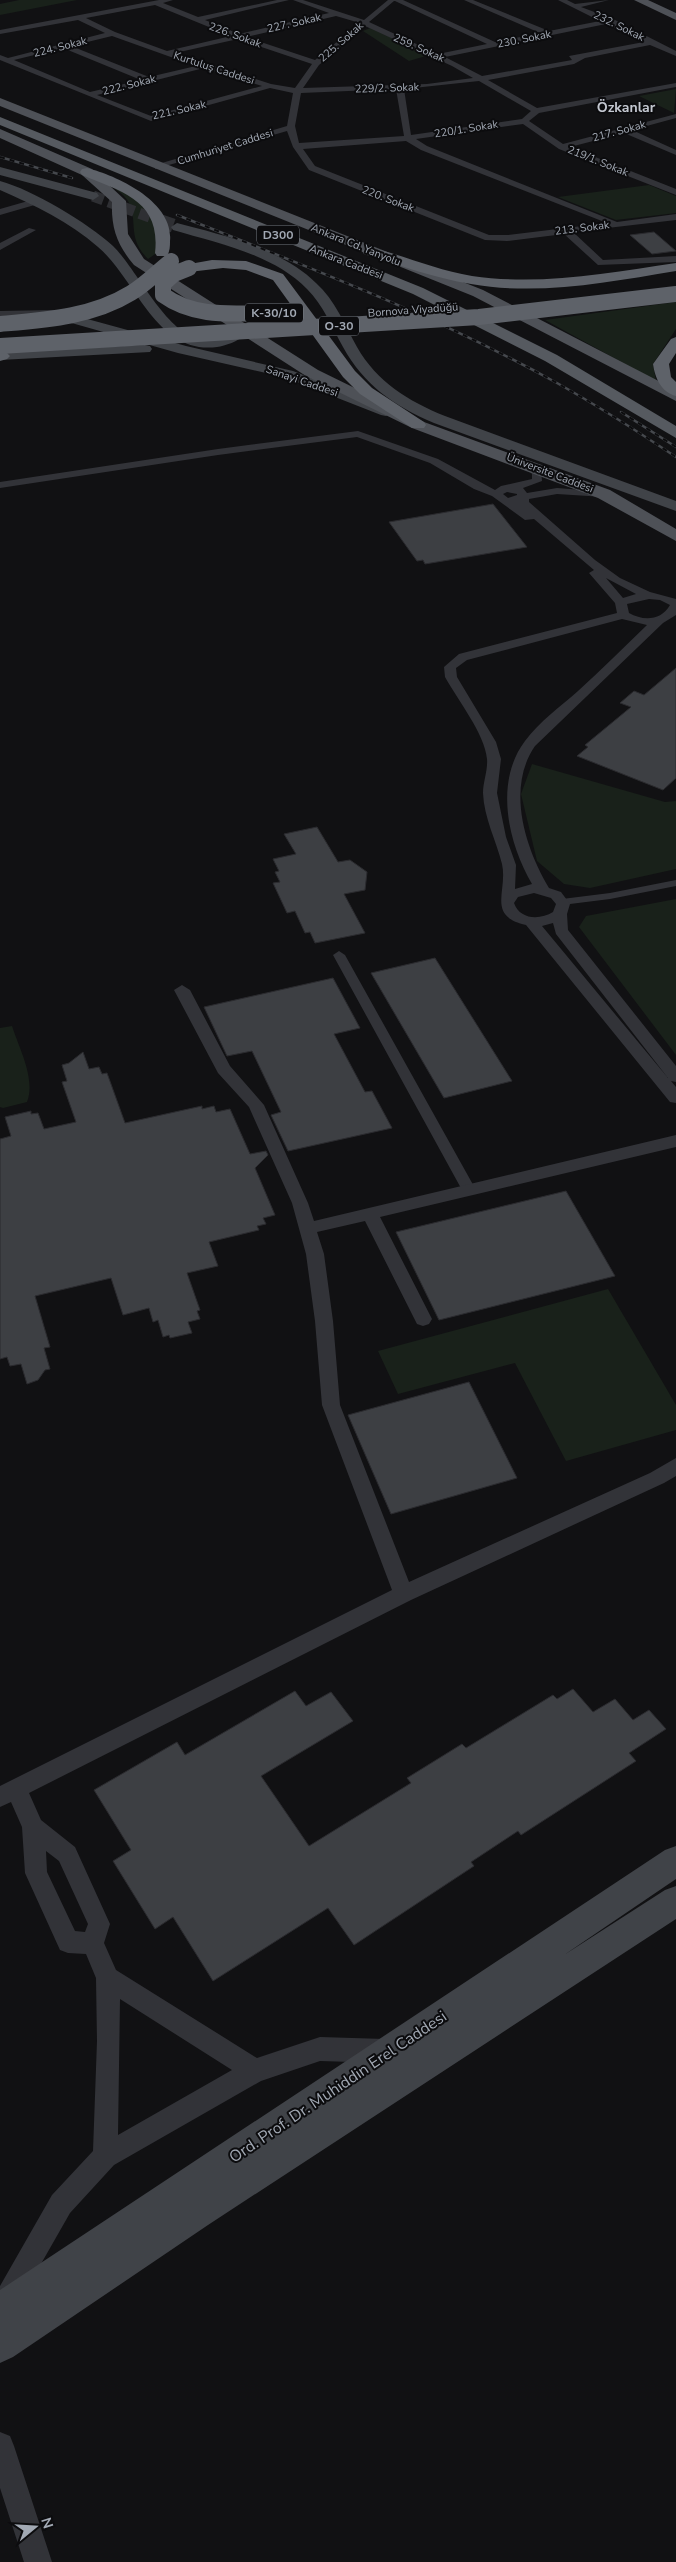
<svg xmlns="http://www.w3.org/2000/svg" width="676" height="2562" font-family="'Nunito Sans',sans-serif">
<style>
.green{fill:#19211a}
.building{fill:#3d3f43;stroke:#2b2b2f}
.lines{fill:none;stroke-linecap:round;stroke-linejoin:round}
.secondary-tunnel-far1{stroke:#2e2f33;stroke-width:11;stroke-dasharray:11 5.5;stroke-linecap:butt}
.secondary-tunnel{stroke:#2e2f33;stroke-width:14;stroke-dasharray:14 7;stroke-linecap:butt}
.pedestrian{fill:#323338;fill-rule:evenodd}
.minor{fill:#323338;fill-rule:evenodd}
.tertiary{fill:#323338;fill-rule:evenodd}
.secondary{fill:#404348;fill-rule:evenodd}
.primary{fill:#4e5157;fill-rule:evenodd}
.trunk{fill:#565a60;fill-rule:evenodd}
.motorway{fill:#5e6269;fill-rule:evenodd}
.rail-casing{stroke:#45484d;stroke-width:2.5}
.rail{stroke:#0c0c0e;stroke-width:2;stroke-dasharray:5;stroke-linecap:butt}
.motorway-bridge{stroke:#5e6269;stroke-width:16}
.labels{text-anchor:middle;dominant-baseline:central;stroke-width:4;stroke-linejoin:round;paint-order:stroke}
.far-street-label{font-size:11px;fill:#a2a9b4;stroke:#0c0c0e}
.shield{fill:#0c0c0e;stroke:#757a82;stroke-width:1}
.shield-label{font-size:12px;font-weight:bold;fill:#a2a9b4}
.far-quarter-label{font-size:14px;font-weight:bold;fill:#c3c7d0;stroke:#0c0c0e}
.near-street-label{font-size:16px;fill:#a2a9b4;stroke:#0c0c0e}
</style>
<rect width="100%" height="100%" fill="#111113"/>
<!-- green -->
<path class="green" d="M19,0H77L0,15V4Z
M370,28L429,55L409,61L363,31Z
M676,89L674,113L639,96Z
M107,183L136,198L158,219L161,250L148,259C126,237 139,221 128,201C123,193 113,188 107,183Z
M649,185L676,196V213L616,220L558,197Z
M676,302V329L653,364L656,381L545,320Z
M532,764L665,802L676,801V869L590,888L564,884L537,861L521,794Z
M676,899V1055L579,927L586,916Z
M12,1026C19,1048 36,1079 27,1102L3,1108L0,1107V1028Z
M608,1289L676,1405V1430L566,1461L515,1363L398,1394L378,1351Z"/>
<!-- building -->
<path class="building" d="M654,232L676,251L652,254L630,235Z
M493,504L527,547L425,564L423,560L417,561L389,522Z
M676,668V778L663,790L577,756L588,747L585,745L631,707L620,703L634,691L644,695Z
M317,827L338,862L350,860L367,872L365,890L344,894L365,933L315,943L310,932L305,933L295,911L287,913L273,883L280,882L275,872L279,871L273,859L296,854L284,834Z
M435,958L512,1081L444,1098L371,973Z
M333,978L360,1028L334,1034L365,1092L372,1091L392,1128L288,1151L271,1115L281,1112L252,1051L227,1056L204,1007Z
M83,1052L89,1069L99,1067L102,1074L107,1073L125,1123L202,1106V1109L214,1106L216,1112L230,1109L250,1154L266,1151L268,1155L255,1168L275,1215L263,1218L266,1224L257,1226L259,1230L209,1242L218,1266L187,1273L200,1310L197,1311L200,1319L188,1322L192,1333L170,1338L169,1335L163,1337L158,1320L153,1322L149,1308L123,1315L111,1278L35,1296L50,1347L44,1348L50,1369L45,1370L38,1380L27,1384L21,1364L10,1366L7,1357L0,1359V1139L11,1136L5,1117L31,1111V1114L38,1113L44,1129L76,1122L62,1082L67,1081L62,1065L69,1063Z
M566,1191L615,1276L439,1320L396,1232Z
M469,1382L517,1478L391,1514L348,1415Z
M573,1689L593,1712L615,1699L633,1720L649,1710L666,1729L629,1753L636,1761L521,1835L518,1831L471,1862L474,1866L354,1945L328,1908L213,1981L173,1917L155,1929L113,1861L131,1850L94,1790L177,1742L185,1755L295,1691L306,1706L331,1692L353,1721L261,1776L309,1846L411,1783L407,1778L462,1744L466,1748L553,1695L557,1699Z"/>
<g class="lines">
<!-- secondary-tunnel-far1 -->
<path class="secondary-tunnel-far1" d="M93,196L163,222"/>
<!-- secondary-tunnel -->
<path class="secondary-tunnel" d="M160,221L177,227"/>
<!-- pedestrian -->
<path class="pedestrian" d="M676,880V886L610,899L562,905L556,902L562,899L610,893Z
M339,951L345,955L476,1190L474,1193H464L462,1190L333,955Z"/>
<!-- minor -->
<path class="minor" d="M159,0H173L163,3L198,17L277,0H289L205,20L239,34L329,13L293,0H303L364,20L388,0H403L495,42L540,33L464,0H473L549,31L600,21L558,0H567L575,4L609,0L581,7L613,19L676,51V56L650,45L585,58L574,64L488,80L537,108L676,83V87L539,113L529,121L563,144L676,114V118L632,130L676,150V155L624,133L570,147L676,189V195L559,149L523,124L416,139L427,146L617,222L676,214V220L573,232L603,260L676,256V262L598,265L564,234L507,241L485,240L309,170L293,147L287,131L155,169V165L287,126L293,93L270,88L151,121L0,60V55L8,58L105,33L78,20L0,34V30ZM394,1H395L487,44L438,54L369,22ZM155,5L231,36L167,51L115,32L86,18ZM336,16L360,23L315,60L246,37ZM606,24L644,42L569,56L572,60L482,76L445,57ZM365,26L452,66L473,78L427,84L303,88L319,65ZM112,36L196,66L149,77L71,46ZM238,39L312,64L295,88L271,84L175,53ZM63,48L141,80L90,92L14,60ZM204,68L262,86L151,116L97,95ZM479,81L531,111L522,119L411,135L404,89ZM396,89L404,136L299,143L295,126L301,93ZM406,141L421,150L607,223L507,235H489L315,166L303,149Z
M35,199L39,202L38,204L0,215V209Z
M29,228L36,230L0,250V243Z
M358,431L438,459L495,490L501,486L532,479V474L524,464L529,461C538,463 542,473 542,481L523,488L527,493L557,488L608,492L610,494L604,497L557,494L529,499V502L595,560L620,578L650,592L676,599V615L663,623L535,746C506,788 525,848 549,888L561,892L570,904L567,914L568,930L676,1066V1082L671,1081L676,1087V1103L670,1102L526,925C486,916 508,891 502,864C496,840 484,818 483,793C483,782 488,770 487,759C485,734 457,699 445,677L444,667L459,654L617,613L615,603L589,573L594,570L534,519L525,520L492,496L474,489L430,463L357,437L218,455L0,488V482L218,449ZM507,492L517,494V495L508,498L503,494ZM606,578L636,594L623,598ZM649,599L660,600L670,605C661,621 643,621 629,613L627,604ZM622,619L647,625C624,647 601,670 578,691C560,707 540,721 525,741C494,782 508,843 532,884L515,889L516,865L506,837L497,793L501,759L496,742L457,677L456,668L467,660ZM534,893L551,898L556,904L553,912C540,920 520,920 514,903L518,897ZM553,923L556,934L668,1078L542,926Z
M182,985L190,990L230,1066L264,1105L308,1203L314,1221L676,1135V1147L380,1217L432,1319L429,1324L423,1326L417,1324L365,1221L317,1232L324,1254L333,1321L340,1405L409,1582L650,1473L676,1458V1476L664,1483L411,1600L29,1793L41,1820L75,1847L110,1924L104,1943L116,1970L257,2058L320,2037L385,2039L393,2043L397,2051L393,2059L385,2063L320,2061L261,2081L114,2165L70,2213L9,2320L0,2324V2286L52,2195L93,2151L97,2041L96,1978L86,1954L68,1953L60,1950L25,1873L22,1827L11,1802L0,1807V1786L392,1590L322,1405L315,1321L306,1254L292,1203L249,1107L218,1073L174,990ZM46,1851L59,1861L88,1924L85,1932L75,1931L47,1872ZM120,1999L232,2070L118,2135Z
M0,2432L10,2436L14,2446L52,2562H24L0,2488Z"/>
<!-- tertiary -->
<path class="tertiary" d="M54,310L60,314L58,317L0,319V311Z"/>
<!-- secondary -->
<path class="secondary" d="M0,167L97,193L99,196L93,200L0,175Z
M0,181C33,190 88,223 113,246C137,269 168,338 204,340C214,340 221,337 230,333L229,325L236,321L243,325L244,335C239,341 225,346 217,347C156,355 136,279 98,247C70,222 34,205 0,190Z
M177,223C223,235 282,249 316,283C335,300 345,325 357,347C377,382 408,401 445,416L676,501V511L434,423C394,406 364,385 343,347C332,327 323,305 307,289C273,254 217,243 173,230L171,227Z
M47,312L69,314L186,346L293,371L391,409L393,412L386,416L381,415L284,377L178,353L68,322L42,319L40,316L42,313Z
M145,345L150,346L152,349L150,352L0,360V352Z
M676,1846V1879L564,1955L665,1890L676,1886V1919L208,2225L13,2357L0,2363V2290L665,1850Z"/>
<!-- primary -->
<path class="primary" d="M634,0H648L676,13V20Z
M0,98L483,290L676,390V401L473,296L0,106Z
M0,129L92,169L126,201L128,234L144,259L318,370L424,422L610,490L676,529V541L598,498L412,428L306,376L134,265C117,245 111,228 112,202L82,175L0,138Z"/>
<!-- trunk -->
<path class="trunk" d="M0,117L423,288L557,355L676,426V438L545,361L413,294L0,125Z"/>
<!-- motorway -->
<path class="motorway" d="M87,168C118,176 174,202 170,241C170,246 170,251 167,256H157L155,253C161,201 123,192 82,175L80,172L82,169Z
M369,247C403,255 436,270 472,276C540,286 609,273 676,263V271C609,282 539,296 471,284C434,278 399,265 364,254L362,251Z
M212,260L246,261L283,274L355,371L372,388L424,422L426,425L424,428H412L360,394L343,377L273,280L246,270L223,268L189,272L182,268L184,265Z
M676,337V353L669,364L671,377L676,382V396C661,392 655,378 653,364L671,339Z
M0,351L7,353L10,356L7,359L0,361Z"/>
<!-- rail casing -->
<g class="rail-casing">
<path id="rail" d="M0,157L72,178
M177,215C306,266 436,316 557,383C598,406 637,431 676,457
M621,412L676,447"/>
</g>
<!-- rail -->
<use href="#rail" class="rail"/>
<!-- motorway-bridge -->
<path class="motorway-bridge" d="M189,268L174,274L163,284V295C192,316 225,314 260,313
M0,324C45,320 92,317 131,293C146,284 158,271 171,261
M0,346L479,317L676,294"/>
</g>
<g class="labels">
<!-- far-street labels -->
<g class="far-street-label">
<text transform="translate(294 23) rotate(-13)">227. Sokak</text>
<text transform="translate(619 26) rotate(26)">232. Sokak</text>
<text transform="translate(235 35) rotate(20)">226. Sokak</text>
<text transform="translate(524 39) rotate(-11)">230. Sokak</text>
<text transform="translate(341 42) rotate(-41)">225. Sokak</text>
<text transform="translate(60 47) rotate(-14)">224. Sokak</text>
<text transform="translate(419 48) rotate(24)">259. Sokak</text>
<text transform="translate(214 68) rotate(18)">Kurtuluş Caddesi</text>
<text transform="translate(129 85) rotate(-14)">222. Sokak</text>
<text transform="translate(387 88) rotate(-2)">229/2. Sokak</text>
<text transform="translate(179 110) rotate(-13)">221. Sokak</text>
<text transform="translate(466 129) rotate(-9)">220/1. Sokak</text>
<text transform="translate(619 131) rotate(-15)">217. Sokak</text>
<text transform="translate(225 147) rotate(-17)">Cumhuriyet Caddesi</text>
<text transform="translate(598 161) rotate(22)">219/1. Sokak</text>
<text transform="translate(388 199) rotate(21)">220. Sokak</text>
<text transform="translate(582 228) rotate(-7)">213. Sokak</text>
<text transform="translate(356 245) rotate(22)">Ankara Cd. Yanyolu</text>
<text transform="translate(346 262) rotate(21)">Ankara Caddesi</text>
<text transform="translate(413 310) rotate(-4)">Bornova Viyadüğü</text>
<text transform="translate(302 381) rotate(19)">Sanayi Caddesi</text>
<text transform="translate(550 473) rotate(21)">Üniversite Caddesi</text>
</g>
<!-- shield labels -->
<g class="shield">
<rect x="257" y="225.5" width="42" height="19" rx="4"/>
<rect x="245" y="303.5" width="58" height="19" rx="4"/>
<rect x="319" y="316.5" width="40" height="19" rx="4"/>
</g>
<g class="shield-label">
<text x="278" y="235">D300</text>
<text x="274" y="313">K-30/10</text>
<text x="339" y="326">O-30</text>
</g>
<!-- far-quarter labels -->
<g class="far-quarter-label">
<text x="626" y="107">Özkanlar</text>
</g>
<!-- near-street labels -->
<g class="near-street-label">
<text transform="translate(338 2087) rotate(-34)">Ord. Prof. Dr. Muhiddin Erel Caddesi</text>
</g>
</g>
<!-- north arrow -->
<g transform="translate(35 2527) rotate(72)" stroke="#0c0c0e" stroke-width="4" paint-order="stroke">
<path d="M0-4L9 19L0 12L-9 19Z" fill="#a2a9b4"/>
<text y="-8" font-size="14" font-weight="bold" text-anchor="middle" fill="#a2a9b4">N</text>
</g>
</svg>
